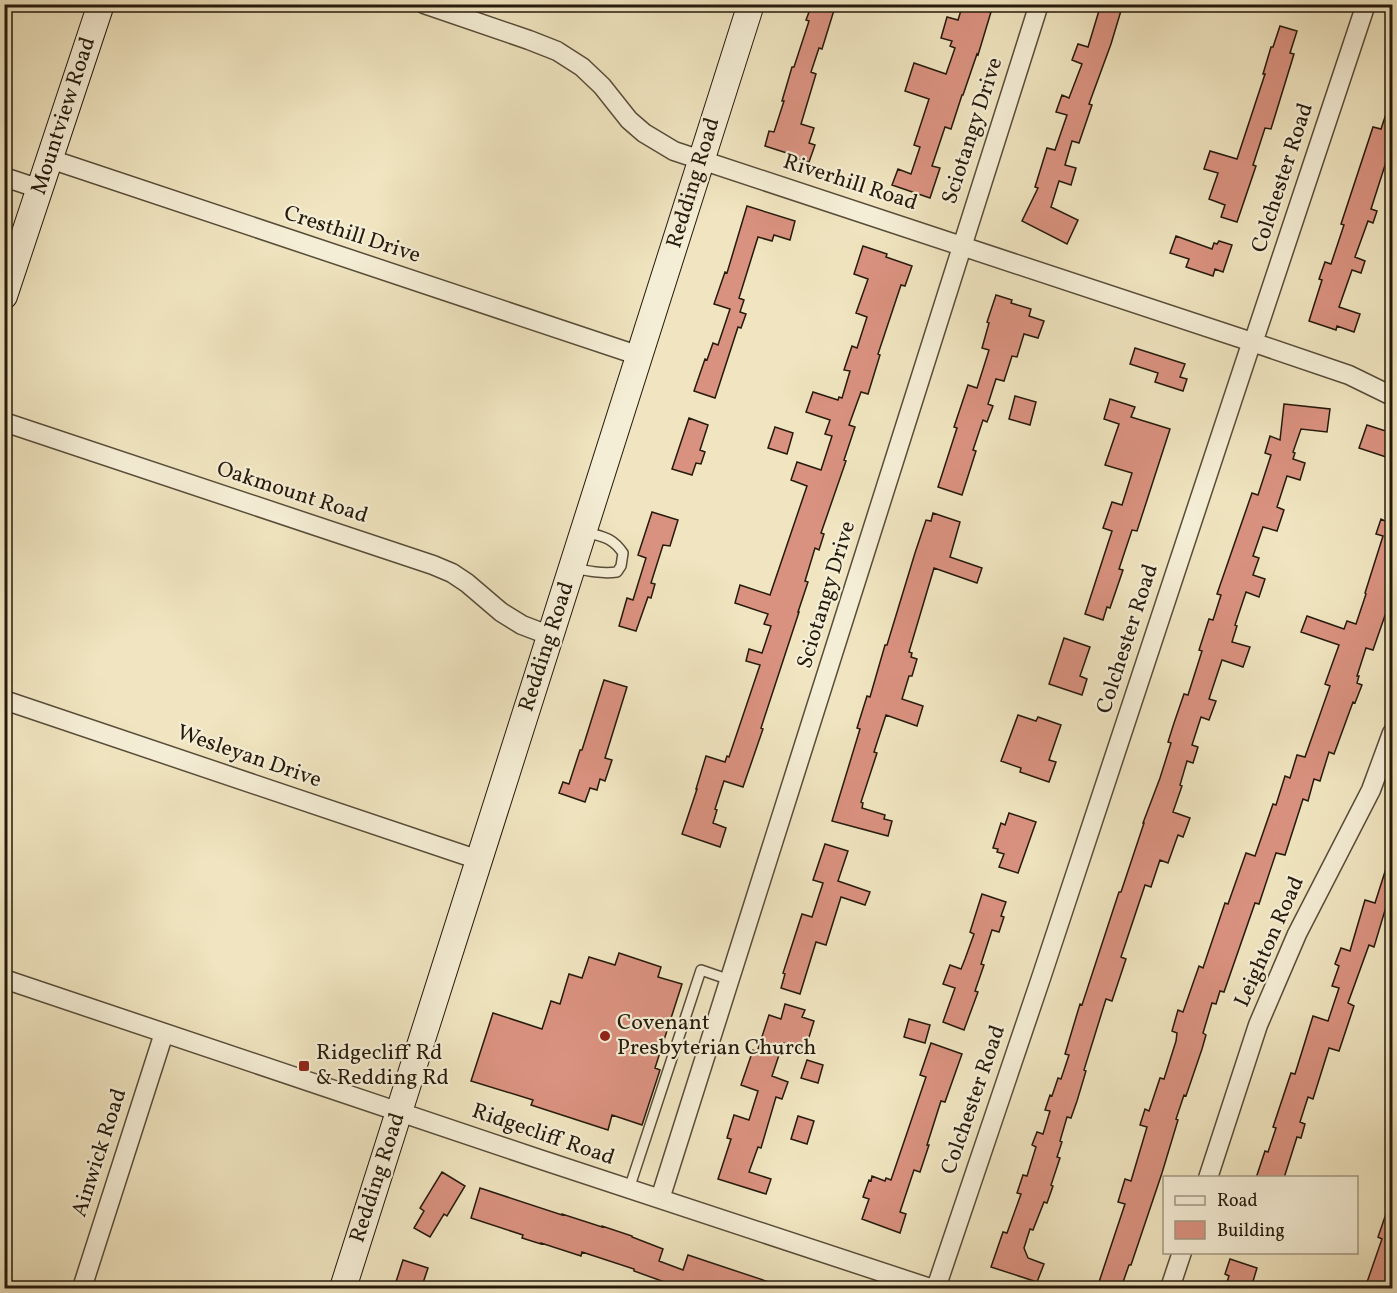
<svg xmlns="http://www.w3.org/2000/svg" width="1397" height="1293" font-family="Vollkorn,serif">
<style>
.building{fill:#da9280;stroke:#251a0c;stroke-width:1.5}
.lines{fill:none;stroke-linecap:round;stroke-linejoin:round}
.lane-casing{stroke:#584d39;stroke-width:12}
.street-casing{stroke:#584d39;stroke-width:21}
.secondary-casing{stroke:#251a0c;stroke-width:28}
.lane{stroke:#f5eed6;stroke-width:9}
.street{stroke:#f5eed6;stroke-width:18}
.secondary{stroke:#f5eed6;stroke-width:26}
.poi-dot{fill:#8f2418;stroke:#f5eed6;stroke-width:2}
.labels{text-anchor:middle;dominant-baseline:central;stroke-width:4.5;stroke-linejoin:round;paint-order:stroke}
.street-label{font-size:22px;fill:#251a0c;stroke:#f5eed6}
.poi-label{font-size:22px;fill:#251a0c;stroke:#f5eed6;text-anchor:start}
</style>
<rect width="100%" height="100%" fill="#f0e5c0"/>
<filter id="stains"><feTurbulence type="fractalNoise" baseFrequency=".00333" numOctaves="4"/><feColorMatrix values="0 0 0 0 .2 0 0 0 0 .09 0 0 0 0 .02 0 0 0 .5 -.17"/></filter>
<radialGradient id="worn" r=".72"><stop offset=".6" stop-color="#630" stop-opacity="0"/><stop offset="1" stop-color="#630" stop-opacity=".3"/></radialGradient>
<!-- building -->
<path class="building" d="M812,4H827L835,7L822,49L819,48L811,72L816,74L801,124L814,128L809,143L815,145L809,162L792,157L793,155L765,146L769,131L774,132L784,101H782L792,67H794L809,21L806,20Z
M963,4L991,12L978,55L977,54L963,95H962L951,129L945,127L932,166L940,168L930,198L892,185L898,169L911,174L920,147L914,145L929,99L905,91L914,63L946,74L955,48L950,46L952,41L941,38L947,17L958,20Z
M1101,4H1123L1111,44L1089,104L1092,105L1079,143L1072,141L1065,165L1076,168L1071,185L1059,181L1051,207L1078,220L1067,244L1022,221L1038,188L1035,187L1047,148L1055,150L1067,115L1056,112L1062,95L1069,98L1082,64L1072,60L1078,44L1088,47Z
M1280,26L1297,31L1290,53L1294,54L1271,129L1265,128L1253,165L1256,166L1237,222L1221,217L1225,205L1209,199L1218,173L1204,169L1210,151L1237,159L1265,74H1263L1271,47H1273Z
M1390,102H1392V161L1387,159L1371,209L1377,211L1373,223L1368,221L1355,257L1365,261L1361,273L1352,270L1339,307L1360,314L1354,332L1337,326L1336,330L1309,321L1322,280L1319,279L1325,262L1331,264L1344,225L1341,224L1373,127L1381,129Z
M747,206L795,221L790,240L774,235L772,241L758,237L739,298L744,300L740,312L746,314L741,328L738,327L715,398L694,391L705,359L707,360L713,343L718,345L730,309L714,304L725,272L727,273Z
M1176,236L1212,249L1214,243L1217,244L1219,241L1232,245L1223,272L1215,269L1213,276L1186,267L1189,259L1170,253Z
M863,246L887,254L886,257L912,266L905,286L901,285L878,354L880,355L868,394L861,392L849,425L855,427L844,460L846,461L821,533L824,534L819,550L815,548L805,581L808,582L798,612H799L761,728L763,729L743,787L724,781L715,809L717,810L713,823L726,828L720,847L682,834L697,789H696L706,756L725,762L727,756L729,757L760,665L746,661L749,649L762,653L771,626L764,624L768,614L735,603L740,585L770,595L807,486L791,480L797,462L821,470L832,436L825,434L830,420L806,412L813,392L838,400L839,397L842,398L850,371L844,370L852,346L857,348L867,317L856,313L868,279L854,274Z
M996,295L1012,300L1011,303L1031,309L1029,316L1044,321L1038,338L1024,334L1017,357L1012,356L1004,381L996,379L988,404L993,406L987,422L983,420L973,450L976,451L962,495L938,487L957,428L954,427L968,385L977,388L989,350L982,348L989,323L987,322Z
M1135,348L1185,364L1180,377L1187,379L1183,391L1155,382L1158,373L1130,364Z
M1015,396L1036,402L1030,425L1009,419Z
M1110,399L1135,407L1131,417L1170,429L1137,531L1132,530L1119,569L1123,570L1110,608L1107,607L1103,620L1085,614L1112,531L1103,528L1112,502L1122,505L1132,473L1105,465L1119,424L1104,419Z
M1284,404L1330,409L1327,432L1301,429L1293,452L1295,453L1293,459L1305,463L1300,480L1287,476L1277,507L1284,510L1277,531L1263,527L1253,556L1259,558L1253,575L1265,579L1259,597L1246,592L1235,625L1237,626L1232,642L1250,647L1243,667L1222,660L1209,699L1216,701L1209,720L1201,717L1192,745L1198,747L1193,763L1187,761L1180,785L1182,786L1173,812L1190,818L1183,837L1178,835L1168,863L1160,860L1151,887L1145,885L1121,957L1126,959L1112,1001L1106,999L1084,1070L1086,1071L1077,1101L1071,1118L1067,1117L1060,1141L1062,1142L1057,1157L1060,1158L1051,1185L1053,1186L1047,1203L1044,1202L1033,1230L1030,1229L1024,1248L1028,1258L1044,1264L1037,1282L991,1267L1003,1232L1007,1233L1021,1194L1017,1193L1023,1175L1027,1176L1036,1147L1032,1145L1037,1132L1043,1134L1050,1111L1045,1110L1050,1095L1052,1096L1058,1078L1061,1079L1069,1055L1065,1054L1080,1004L1082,1005L1117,898L1119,892H1121L1144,823H1143L1160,778L1171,743L1168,742L1174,723L1184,694L1188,695L1202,651L1199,650L1209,619L1213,620L1221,595L1217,594L1252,493L1258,495L1271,455L1265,453L1270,436L1280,440Z
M689,418L708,425L700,450L705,452L701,464L696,463L692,475L672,469Z
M1367,425L1392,433V459L1359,448Z
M775,427L793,433L787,454L768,448Z
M652,512L678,520L670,546L663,545L651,583L655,584L651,598L648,597L636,631L619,626L627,598L633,600L646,558L638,555Z
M933,513L960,522L950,557L982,568L977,583L934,568L909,652L912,653L911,657L917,659L912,676H909L902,699L923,706L917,726L886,715L874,752L877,753L861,802L863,803L862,808L885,815L884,819L892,821L888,836L832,821L860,729L857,728L867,696L870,697L885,645H887L915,553L926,520L931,521Z
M1390,514H1392V602L1390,601L1373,650L1366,648L1357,676H1359L1357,683L1362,685L1355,703L1353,702L1334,754L1329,752L1320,781L1314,779L1308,801L1303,799L1285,855L1276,853L1259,904L1255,903L1224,992L1220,991L1216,1004L1212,1003L1203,1033L1206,1035L1202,1049L1186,1096L1184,1095L1176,1119L1178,1120L1162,1173L1131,1265H1129L1121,1288H1097L1125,1204L1118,1202L1125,1179L1131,1181L1147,1127L1140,1125L1145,1109L1149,1111L1160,1078L1164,1079L1176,1041L1177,1033L1172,1031L1178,1010L1183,1012L1199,966L1203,968L1225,903L1228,904L1246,853L1255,856L1273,804L1276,805L1285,776L1290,778L1297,755L1305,757L1330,686L1325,684L1339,645L1301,632L1307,616L1344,629L1347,621L1356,624L1366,594L1365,593L1383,536L1376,534L1381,519L1387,522Z
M1064,638L1090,647L1080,676L1087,679L1082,695L1049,684Z
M604,680L627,687L605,758L612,760L605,781L600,779L597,790L590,788L585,802L559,793L563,782L569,784L580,750H582Z
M1018,715L1036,721L1038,717L1061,725L1049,760L1056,762L1049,782L1020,772L1021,768L1001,761Z
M1009,813L1036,822L1018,873L999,867L1004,854L997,852L998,849L993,848L1001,823L1005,825Z
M825,844L848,851L838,881L870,892L865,905L841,897L826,945L816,942L800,994L781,988L785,974L783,973L802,914L812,917L823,883L813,880Z
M1390,856H1392V887L1374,947L1369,945L1348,1003L1354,1006L1339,1051L1329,1048L1313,1099L1308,1097L1300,1122L1305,1124L1301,1138L1297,1137L1284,1178H1256L1265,1151L1268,1152L1276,1128L1273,1127L1291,1073L1295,1074L1313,1016L1328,1021L1339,988L1332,986L1339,966L1335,964L1341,948L1350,951L1365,900L1375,903Z
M982,894L1006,902L1001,916L1004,917L999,932L992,930L981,964L984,965L975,991L978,992L964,1030L943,1022L955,988L943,984L950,965L961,969L965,959L974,934L970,932Z
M619,953L661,967L658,977L682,984L655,1068L660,1070L642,1125L612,1115L608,1130L531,1105L533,1100L471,1081L493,1013L542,1029L551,1001L560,1004L569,974L582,978L589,957L615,965Z
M785,1004L805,1010L802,1017L814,1021L805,1050L783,1043L772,1076L788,1082L782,1099L776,1097L761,1148L758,1147L749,1172L771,1179L766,1194L718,1179L731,1139L727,1138L734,1115L749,1120L758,1091L741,1085L753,1050L757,1052L769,1015L781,1019Z
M909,1019L930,1025L925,1043L904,1037Z
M931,1043L962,1054L945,1102L941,1101L927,1145H929L920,1172L914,1170L900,1212L906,1214L900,1233L862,1219L869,1199L863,1197L869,1180L871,1181L872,1176L885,1181L886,1178L891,1180L926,1077L920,1075Z
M807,1060L823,1065L818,1083L801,1078Z
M798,1116L814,1121L807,1144L791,1139Z
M442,1172L465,1186L447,1216L444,1214L430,1237L414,1228L424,1211L420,1208Z
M480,1188L562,1215V1214L602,1227V1226L632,1236V1237L663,1249L659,1261L683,1270L688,1255L781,1286L780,1288H669L670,1284L634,1271V1269L582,1252L581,1256L541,1243V1244L522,1238L523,1235L471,1218Z
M1390,1202L1392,1203V1288H1365L1382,1239L1378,1237Z
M1230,1259L1257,1268L1251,1288H1225L1229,1276L1225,1274Z
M403,1260L428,1268L422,1286L415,1283L413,1288H394Z"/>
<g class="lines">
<!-- lane casing -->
<g class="lane-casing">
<path id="lane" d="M574,568C588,571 602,574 617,572L621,566L623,553C612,537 603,537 586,532
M629,1189L701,970L730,980"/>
</g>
<!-- street casing -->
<g class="street-casing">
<path id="street" d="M424,4L529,40L557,51L582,67L602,86L629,120L644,133L674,151L1252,342L1349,375L1392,396
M50,159L640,356
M4,177L40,189
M4,422L433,565L452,573L467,583L501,612L522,625L551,636
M4,700L479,860
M4,979L536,1158L930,1288
M1208,1178L1258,1025L1297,934L1371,790L1392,733
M660,1199L1039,4
M82,1288L164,1033
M936,1288L1042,975L1250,347L1255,337L1366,4
M1170,1288L1182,1252"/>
</g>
<!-- secondary casing -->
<g class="secondary-casing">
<path id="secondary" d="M4,296L101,4
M343,1288L751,4"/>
</g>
<!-- lane -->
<use href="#lane" class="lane"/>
<!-- street -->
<use href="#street" class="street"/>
<!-- secondary -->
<use href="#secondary" class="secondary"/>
</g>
<!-- markers -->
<g class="poi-dot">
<circle cx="605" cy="1036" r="6"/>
<rect x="298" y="1060" width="12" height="12" rx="3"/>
</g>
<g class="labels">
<!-- street labels -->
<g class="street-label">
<text transform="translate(64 116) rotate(-72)">Mountview Road</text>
<text transform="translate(973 131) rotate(-72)">Sciotangy Drive</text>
<text transform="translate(1283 178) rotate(-72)">Colchester Road</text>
<text transform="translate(694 183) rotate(-73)">Redding Road</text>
<text transform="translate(850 183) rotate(18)">Riverhill Road</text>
<text transform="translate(352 235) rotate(18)">Cresthill Drive</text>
<text transform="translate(292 493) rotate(18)">Oakmount Road</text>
<text transform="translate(827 595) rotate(-73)">Sciotangy Drive</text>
<text transform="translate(1128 639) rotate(-72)">Colchester Road</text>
<text transform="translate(547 647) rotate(-72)">Redding Road</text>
<text transform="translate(249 757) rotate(19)">Wesleyan Drive</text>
<text transform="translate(1270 942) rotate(-66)">Leighton Road</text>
<text transform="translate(974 1100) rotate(-71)">Colchester Road</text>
<text transform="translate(543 1135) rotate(19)">Ridgecliff Road</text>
<text transform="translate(100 1153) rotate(-72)">Ainwick Road</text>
<text transform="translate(378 1178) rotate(-72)">Redding Road</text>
</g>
<!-- poi labels -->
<g class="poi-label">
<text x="617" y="1023">Covenant<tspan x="617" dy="25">Presbyterian Church</tspan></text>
<text x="316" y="1053">Ridgecliff Rd<tspan x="316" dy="25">&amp; Redding Rd</tspan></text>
</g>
</g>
<!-- margin -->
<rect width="1397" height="1293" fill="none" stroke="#f0e5c0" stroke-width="24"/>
<rect x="6" y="6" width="1385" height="1281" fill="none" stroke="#251a0c" stroke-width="3"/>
<rect x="12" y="12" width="1373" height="1269" fill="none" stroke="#251a0c" stroke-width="1.5"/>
<!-- legend -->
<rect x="1163" y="1176" width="195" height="78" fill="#f5eed6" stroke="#a29985" stroke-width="1.5"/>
<rect x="1175" y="1196" width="30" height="9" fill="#f5eed6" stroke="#a29985" stroke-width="1.5"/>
<text x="1217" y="1206" font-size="18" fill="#251a0c">Road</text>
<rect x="1175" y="1221" width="30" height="18" fill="#da9280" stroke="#a29985" stroke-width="1.5"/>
<text x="1217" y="1236" font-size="18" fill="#251a0c">Building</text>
<rect width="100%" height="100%" filter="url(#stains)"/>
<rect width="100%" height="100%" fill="url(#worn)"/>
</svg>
